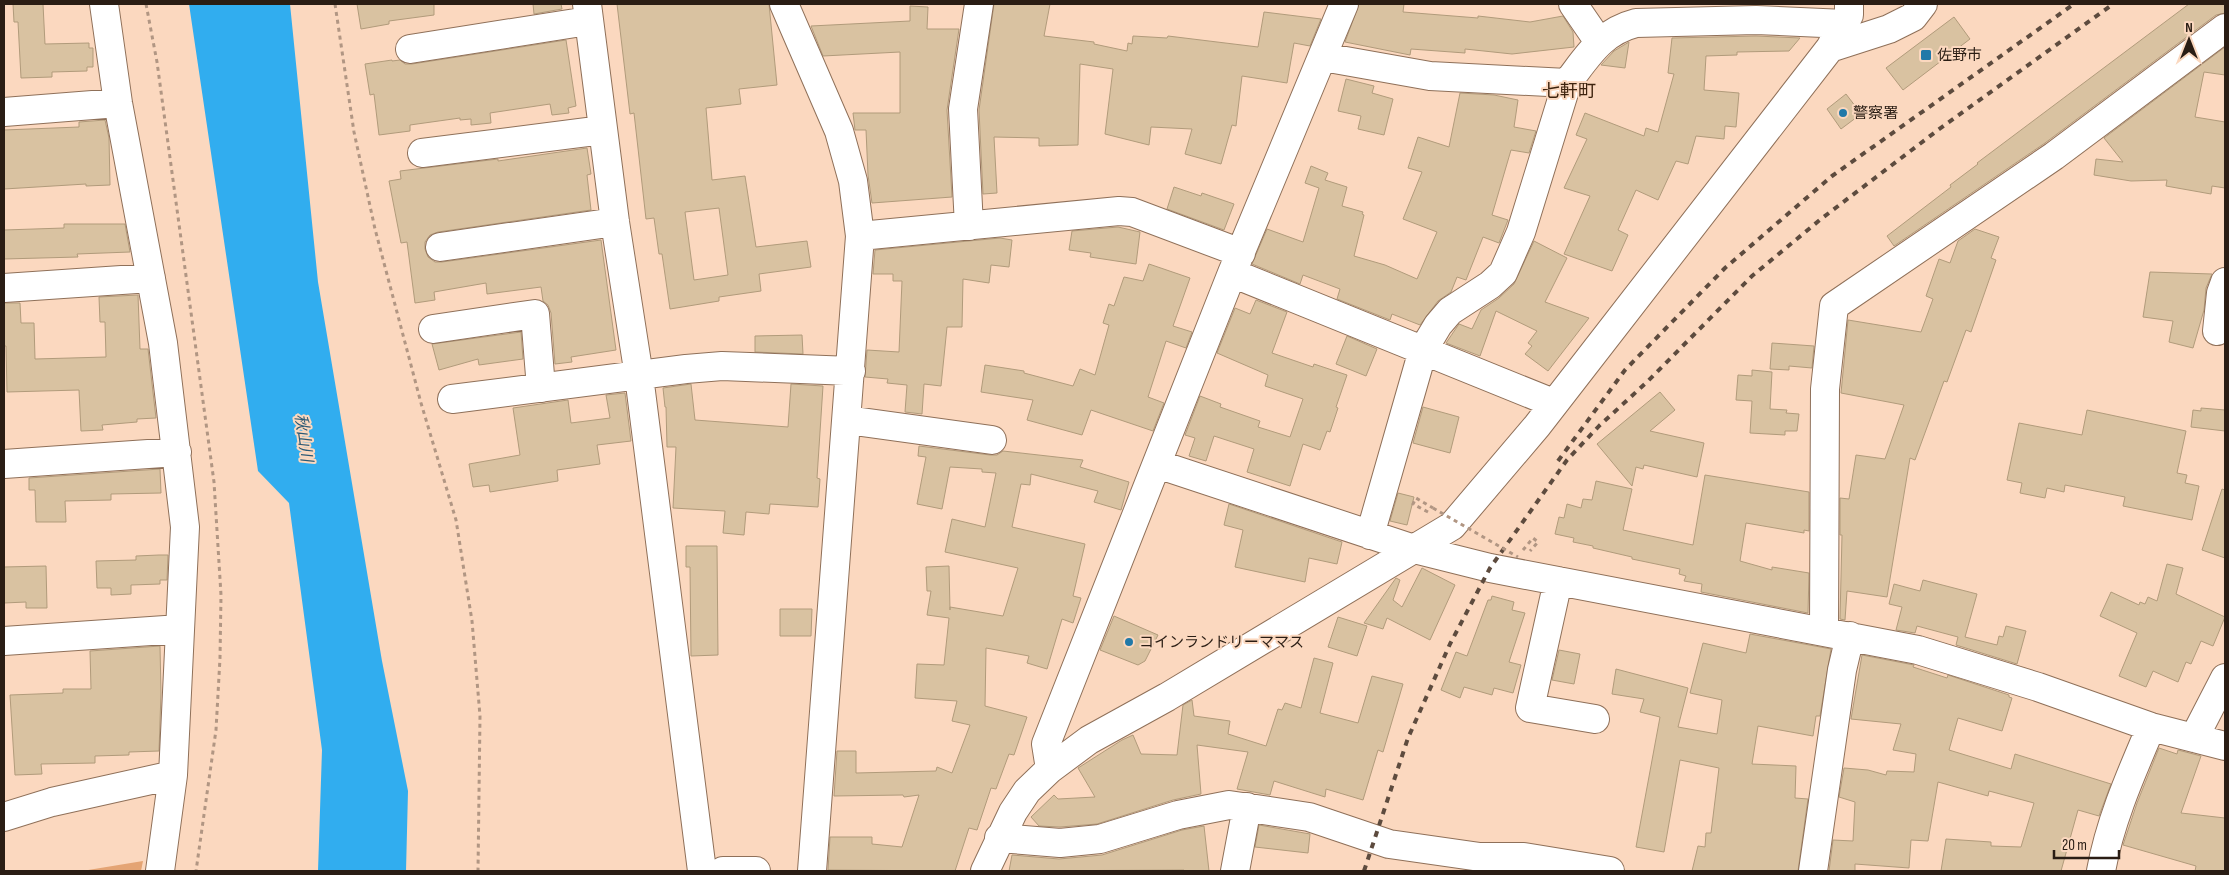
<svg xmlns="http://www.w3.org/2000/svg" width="2229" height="875" font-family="'Sofia Sans Condensed','Noto Sans JP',sans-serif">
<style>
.green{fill:#e4a474}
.water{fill:#31adef}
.building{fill:#d9c2a1;stroke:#b19b7b;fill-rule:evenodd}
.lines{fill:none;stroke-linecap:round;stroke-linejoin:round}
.minor-casing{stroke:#8f7059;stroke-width:30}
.path{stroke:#b19683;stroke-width:3;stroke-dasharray:4 4;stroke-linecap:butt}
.minor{stroke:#fff;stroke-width:28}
.rail{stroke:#5d4b3e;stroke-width:4;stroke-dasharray:6 6;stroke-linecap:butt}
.path-bridge{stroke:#b19683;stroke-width:3;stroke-dasharray:4 4;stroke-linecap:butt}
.poi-dot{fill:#2179a8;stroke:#fbd8bf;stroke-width:2}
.labels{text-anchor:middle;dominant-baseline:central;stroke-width:4;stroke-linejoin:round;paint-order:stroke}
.poi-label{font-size:15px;fill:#2a1d14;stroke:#fbd8bf;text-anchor:start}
.water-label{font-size:16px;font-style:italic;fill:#2b5975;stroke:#fbd8bf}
.quarter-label{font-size:18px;fill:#3d230e;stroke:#fbd8bf}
</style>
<rect width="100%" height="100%" fill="#fbd8bf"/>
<!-- green -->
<path class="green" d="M143,861L141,871H82Z"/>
<!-- water -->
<path class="water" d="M189,4H290L318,282L382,661L408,791L406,871H318L322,750L289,503L258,471Z"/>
<!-- building -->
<path class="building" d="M13,4H43L45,44L89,43V48H93V67H87V71L52,72V77L21,78L18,22H14Z
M357,4H434V15L389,21V24L361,29Z
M533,4H561L562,9L534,14Z
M617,4H769L777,85L739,89L741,104L706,108L712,180L745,176L756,247L807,241L811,267L759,274L761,291L719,297V301L670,309L662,254H659L654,218L646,219L634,113L630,114ZM719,208L728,275L694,280L685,212Z
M994,4H1050L1044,36L1094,42V44L1127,51L1128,43L1132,44L1133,36L1167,38L1168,36L1258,47L1264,12L1321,19L1310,46L1294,43L1287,83L1242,76L1236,126L1232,125L1221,164L1185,154L1192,129L1151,127L1149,145L1105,134L1113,69L1080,64L1078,145L1039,146V138L994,137L997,193L983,194L979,110Z
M1359,4H1404L1403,12L1478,18V16L1530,22L1563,16L1573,32L1574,47L1512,54L1465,49V53L1411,49L1410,55L1345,42Z
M2189,4H2225V13L2216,15L2045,143L1894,246L1887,236L1951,187L1950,185L1978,164L1977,163Z
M910,6L928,7L927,29H959L947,110L952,197L872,203L868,175L866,130H855L853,113H900V52L823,56L811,26L910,21Z
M1954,17L1970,39L1903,90L1886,68Z
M1756,36L1800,38L1789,51L1737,52V55L1706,56L1704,90L1739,93L1736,127L1725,126L1724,139L1696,136L1688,164L1676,161L1658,200L1636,190L1618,230L1628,235L1612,271L1564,254L1590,196L1564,188L1587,139L1576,135L1585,113L1644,136L1646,128L1658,132L1674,74L1668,73L1672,38Z
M566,40L576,106L568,108L569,113L552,115L550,104L490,113L491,123L471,125V119L460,120V118L410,125V131L379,135L374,94L370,95L365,64L392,60V61L400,60L405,64H412Z
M1629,42L1625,68L1601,65L1614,51Z
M2225,47V75L2204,72L2195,117L2225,122V188L2212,186L2211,194L2166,186L2167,180L2131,181L2094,175L2096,159L2123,162L2104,138Z
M1346,79L1374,86L1372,93L1393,99L1384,135L1358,129L1361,116L1338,111Z
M1460,93L1494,95L1518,100L1514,127L1536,131L1529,153L1511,150L1492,215L1508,220L1499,243L1483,237L1466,280L1457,277L1451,292L1438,301L1420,325L1392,314L1390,320L1337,299L1340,289L1303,275L1300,284L1252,264L1267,229L1303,242L1319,188L1305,183L1311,166L1328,173L1325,180L1347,187L1342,206L1363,212L1362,214L1364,215L1354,256L1385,265L1417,279L1437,232L1403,219L1422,172L1408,168L1418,137L1449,147Z
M1846,94L1859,111L1855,114L1857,117L1841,129L1827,109Z
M105,120L109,138L110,185L86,186V184L4,189V130L79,127V122Z
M587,148L591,174L587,175L591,210L438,232L430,235L425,242V249L428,257L435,262H442L601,240L616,350L571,357L572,362L555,364L551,313L548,305L543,301L541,287L487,294L486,283L434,292L435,300L415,303L407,242L401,243L389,181L401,179L400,171L498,159V161Z
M1174,187L1201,196L1202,193L1234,204L1224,230L1167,209Z
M64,224H125L130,252L77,254L78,257L4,259V230L64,228Z
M1118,227L1140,232L1136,264L1090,257L1091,253L1069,250L1072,231Z
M1975,229L1999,237L1991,258L1996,260L1971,332L1966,330L1947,382L1944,381L1915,460L1910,458L1887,597L1847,591L1845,620L1840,619L1842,535H1840V498L1849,499L1856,455L1885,459L1904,405L1841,393L1848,320L1921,332L1933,299L1926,296L1939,259L1950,263L1958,241Z
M1000,238L1012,240L1009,267L991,265L989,283L963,279L962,327H947L941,386L924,384L922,414L905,412L907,385L887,383L888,379L865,377L867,350L899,352L902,281H893V274H873L875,250Z
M1534,241L1567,258L1545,302L1589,318L1548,371L1525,354L1532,346L1528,343L1537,331L1496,311L1480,356L1446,343L1459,324L1472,329L1481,310L1499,298L1514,284Z
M1149,264L1190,278L1173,326L1192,332L1186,348L1166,341L1148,397L1164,403L1153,431L1091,410L1082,435L1027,420L1033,400L981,392L985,365L1024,371V373L1073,386L1080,369L1095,375L1109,325L1103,323L1109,304L1114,306L1124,277L1143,281Z
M2150,272L2212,274L2206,288L2204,310L2193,348L2169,342L2173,321L2143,317Z
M138,295L140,349H148L156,418L137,419V422L102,425L103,430L81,431L79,390L7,392L6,346H4V303H20L21,323H34L35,359L106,357L105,322H100L99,297Z
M1256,300L1287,312L1272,353L1313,367L1314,364L1347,375L1336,407L1338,408L1330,432L1327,431L1320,450L1303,444L1290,486L1247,472L1254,449L1214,436L1206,461L1189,456L1195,438L1185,435L1200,396L1221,404L1220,407L1260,421L1258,427L1290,437L1303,399L1265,386L1268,375L1217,353L1235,308L1250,314Z
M521,332L523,359L479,365L478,359L439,370L432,344Z
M802,335L803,354L755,352V336Z
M1347,336L1377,349L1366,376L1336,364Z
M1772,343L1814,346L1812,368L1789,366V370L1770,369Z
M1752,370L1772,372L1770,409L1787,410L1786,413L1799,414L1797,431H1785V435L1750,433L1752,401L1736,400L1738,375L1752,376Z
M691,384L695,420L788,427L791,384L823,386L817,478L820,479L818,507L770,504L769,514L746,512L744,535L723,533L725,511L673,508L676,447H667L666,407H665L663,388Z
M1660,392L1675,410L1650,431L1704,443L1697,477L1644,465L1643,469L1636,467L1632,486L1597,444Z
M625,393L631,441L597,445L600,464L557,470L558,481L490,492L489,485L473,487L469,464L520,455L513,408L568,400L571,423L610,418L606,395Z
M1423,407L1459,417L1450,453L1413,443Z
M2201,408L2225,410V431L2191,427L2193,410L2201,411Z
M2087,410L2186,431L2177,473L2187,475L2185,483L2199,486L2192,520L2123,506L2125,497L2065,485L2064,492L2047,488L2045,498L2020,493L2022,483L2007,480L2019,423L2082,435Z
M919,446L990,455H997L1003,451L1083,460L1080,467L1129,482L1121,510L1094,502L1098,491L1031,474L1030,485L1021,484L1012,527L1085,544L1073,596L1081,598L1073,623L1062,619L1047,669L1027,663L1029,656L986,648L985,706L1027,717L1014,755L1009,754L996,789L991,788L977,830L969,828L955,871L828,870L830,837H872V844L902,847L919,795L904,797L903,795L834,796L837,751H856V773L936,771L937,767L952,773L970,725L952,721L957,701L915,698L917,664L944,665L949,618L927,615L931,591H927L926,567L949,566L950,610V607L1003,616L1018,568L945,552L952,519L985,527L996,473L982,472V469L950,467L942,509L917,504L926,457L918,456Z
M160,469L161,493L111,494V500L65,501L66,522H36L35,490H29V478Z
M1705,475L1809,492V531L1804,530V533L1746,523L1740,561L1772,570V567L1809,573L1808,613L1701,592L1702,584L1684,581L1686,576L1679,574L1680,569L1632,559V557L1593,548V546L1573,542L1574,538L1555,534L1559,517L1564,518L1567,504L1581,508L1583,499L1592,500L1596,481L1632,489L1623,530L1693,545Z
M2222,489L2225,490V558L2202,550Z
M1398,493L1414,497L1407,525L1390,521Z
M1229,504L1342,542L1337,564L1309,558L1305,582L1235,567L1243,530L1224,525Z
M686,546H717L718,655L691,656L690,567H686Z
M159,555H168L167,580H160V584L131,585V594L111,595V588H97L96,561L136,560V556Z
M2167,564L2183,568L2176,594L2225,617L2213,646L2201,641L2191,664L2186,662L2178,682L2153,671L2146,687L2119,676L2137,633L2100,616L2111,592L2139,605L2140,602L2145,604L2148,597L2157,601Z
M46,566L47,608H26V602L4,603V567Z
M1422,568L1455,585L1430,640L1387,618L1383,629L1364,623L1396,578L1400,580L1393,600L1402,607Z
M1923,580L1977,594L1965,637L1997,645L1999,636L2003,637L2006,626L2026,631L2017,664L1956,645L1958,637L1917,626L1915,633L1896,630L1902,607L1889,604L1894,584L1920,591Z
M1492,596L1514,602L1512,610L1525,613L1509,662L1521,665L1513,693L1494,688L1492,695L1464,687L1460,698L1441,690L1456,652L1467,656L1488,600H1491Z
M780,609H812L811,636H780Z
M1114,616L1158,635L1145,661L1138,665L1100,650Z
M1338,617L1367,626L1357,656L1328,647Z
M1750,634L1831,649L1820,716H1816L1813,736L1758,726L1752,764L1796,766L1795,798L1808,799L1798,871H1692L1698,846L1705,847L1706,833H1711L1719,768L1680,760L1664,852L1636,847L1660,717L1640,712L1644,699L1612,694L1616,669L1688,688L1678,727L1717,734L1722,700L1690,693L1703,643L1746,653Z
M160,646L161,693L159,751L129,752V755L95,756V763L41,764L42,774L15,775L10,695L63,693V689H91L90,651Z
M1559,650L1580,654L1574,684L1552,680Z
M1862,655L1914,665L1913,667L1947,678L1948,675L2009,695V697L2012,698L2002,731L1958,718L1949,750L2011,769L2015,754L2111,784L2099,816L2078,810L2061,871H1941L1946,839L1991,842V846L2021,847L2034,803L1989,791L1988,796L1938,782L1928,841L1911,840L1909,868L1855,864V871H1829L1833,840L1853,841L1855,802L1839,797L1844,768L1868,770L1886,775L1887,771L1914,772L1916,754L1893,750L1901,724L1851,719Z
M1314,658L1333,663L1320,713L1358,723L1372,676L1403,684L1383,752L1378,750L1363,800L1326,789L1325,797L1274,781L1270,795L1237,789L1248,752L1197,745L1201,794L1173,800L1097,824L1060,827L1039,826L1031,817L1054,795L1058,799L1095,797L1078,768L1122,740L1133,735L1141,754L1177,755L1183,705L1192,700L1194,716L1230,721L1228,734L1266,746L1278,709L1282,710L1285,703L1301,708Z
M2159,748L2177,754L2178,750L2201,756L2181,813L2225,818V871H2195L2196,866L2123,845L2137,803Z
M1259,825L1310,834L1308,853L1255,847Z
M1204,826L1209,871H1184V870L1009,871L1012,855L1059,859L1102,855L1182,830Z"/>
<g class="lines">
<!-- minor casing -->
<g class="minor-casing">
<path id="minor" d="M587,4L615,222L639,376L702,871
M784,4L839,131L853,181L860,236L812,871
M1573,4L1599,42
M1830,48L1889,29L1913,17L1923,4
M410,49L588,21
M1323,57L1430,76L1567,83C1588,56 1601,32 1636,23L1756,20L1845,24
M4,112L118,103
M422,153L603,130
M969,226L963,109L979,4
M860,236L1119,211L1132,212L1241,253
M440,247L615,222
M1232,273L1553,403
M4,288L151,278
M433,329L535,314L541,388
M2217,331L2221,293L2225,282
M452,399L686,369L722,366L851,371
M847,420L992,440
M4,464L177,452
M1157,464L1414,549L1490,568L1918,650L2038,687L2151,727L2225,746
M1370,535L1423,350L1438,325L1450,311L1490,285L1503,273L1521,232L1567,83
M1558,581L1530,708L1595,719
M1824,631L1825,389L1834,306L2054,156L2225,28
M4,641L180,629
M2194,738L2225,678
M1050,769L1046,744L1232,273L1344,4
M4,817L52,802L173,775L185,527L163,343L118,103L104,4
M999,838L1060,843L1100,839L1178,815L1229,805L1309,817L1389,844L1480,857H1524L1610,871
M160,871L173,775
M723,871H756
M985,871L1013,812L1027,791L1050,769L1089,740L1167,697L1452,526L1537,426L1830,48L1849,15V4
M1235,871L1247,807
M1813,871L1842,670L1850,636
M2101,871C2110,821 2131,774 2151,727"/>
</g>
<!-- path -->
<path class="path" d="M146,4L157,62L214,482L221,595L220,658L216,730L196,871
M335,4L354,132L375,229L421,403L456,520L472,621L480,716L478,871
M1428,512L1413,504L1416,498L1433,508
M1523,550L1533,538L1538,542L1530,551"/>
<!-- minor -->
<use href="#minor" class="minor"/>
<!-- rail -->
<path class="rail" d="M1558,461L1625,370L1725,268L1832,176L2074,4
M1364,871L1408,738L1450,644L1490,568L1567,460L1599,426L1647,382L1752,276L1821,219L1938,130L2113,4"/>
<!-- path-bridge -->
<path class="path-bridge" d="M1433,508L1518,557"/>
</g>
<!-- markers -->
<g class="poi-dot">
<rect x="1920" y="49" width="12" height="12" rx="2.5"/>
<circle cx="1843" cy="113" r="5"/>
<circle cx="1129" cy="642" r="5"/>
</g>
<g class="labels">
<!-- poi labels -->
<g class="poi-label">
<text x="1937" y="55">佐野市</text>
<text x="1853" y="113">警察署</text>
<text x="1139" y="642">コインランドリーママス</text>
</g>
<!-- water labels -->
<g class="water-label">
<text transform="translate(303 438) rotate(82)">秋山川</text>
</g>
<!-- quarter labels -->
<g class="quarter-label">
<text x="1569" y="91">七軒町</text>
</g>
</g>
<!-- border -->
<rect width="2229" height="875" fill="none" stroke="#2a1d14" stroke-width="10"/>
<!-- north arrow -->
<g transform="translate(2189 40)" stroke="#fbd8bf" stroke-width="4" paint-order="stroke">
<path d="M0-4L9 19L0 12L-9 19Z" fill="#2a1d14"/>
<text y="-8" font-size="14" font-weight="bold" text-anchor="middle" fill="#2a1d14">N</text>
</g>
<!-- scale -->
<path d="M2054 850v8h65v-8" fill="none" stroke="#2a1d14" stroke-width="2.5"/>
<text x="2062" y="850" font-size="15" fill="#2a1d14" stroke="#fbd8bf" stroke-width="4" paint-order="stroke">20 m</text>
</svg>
